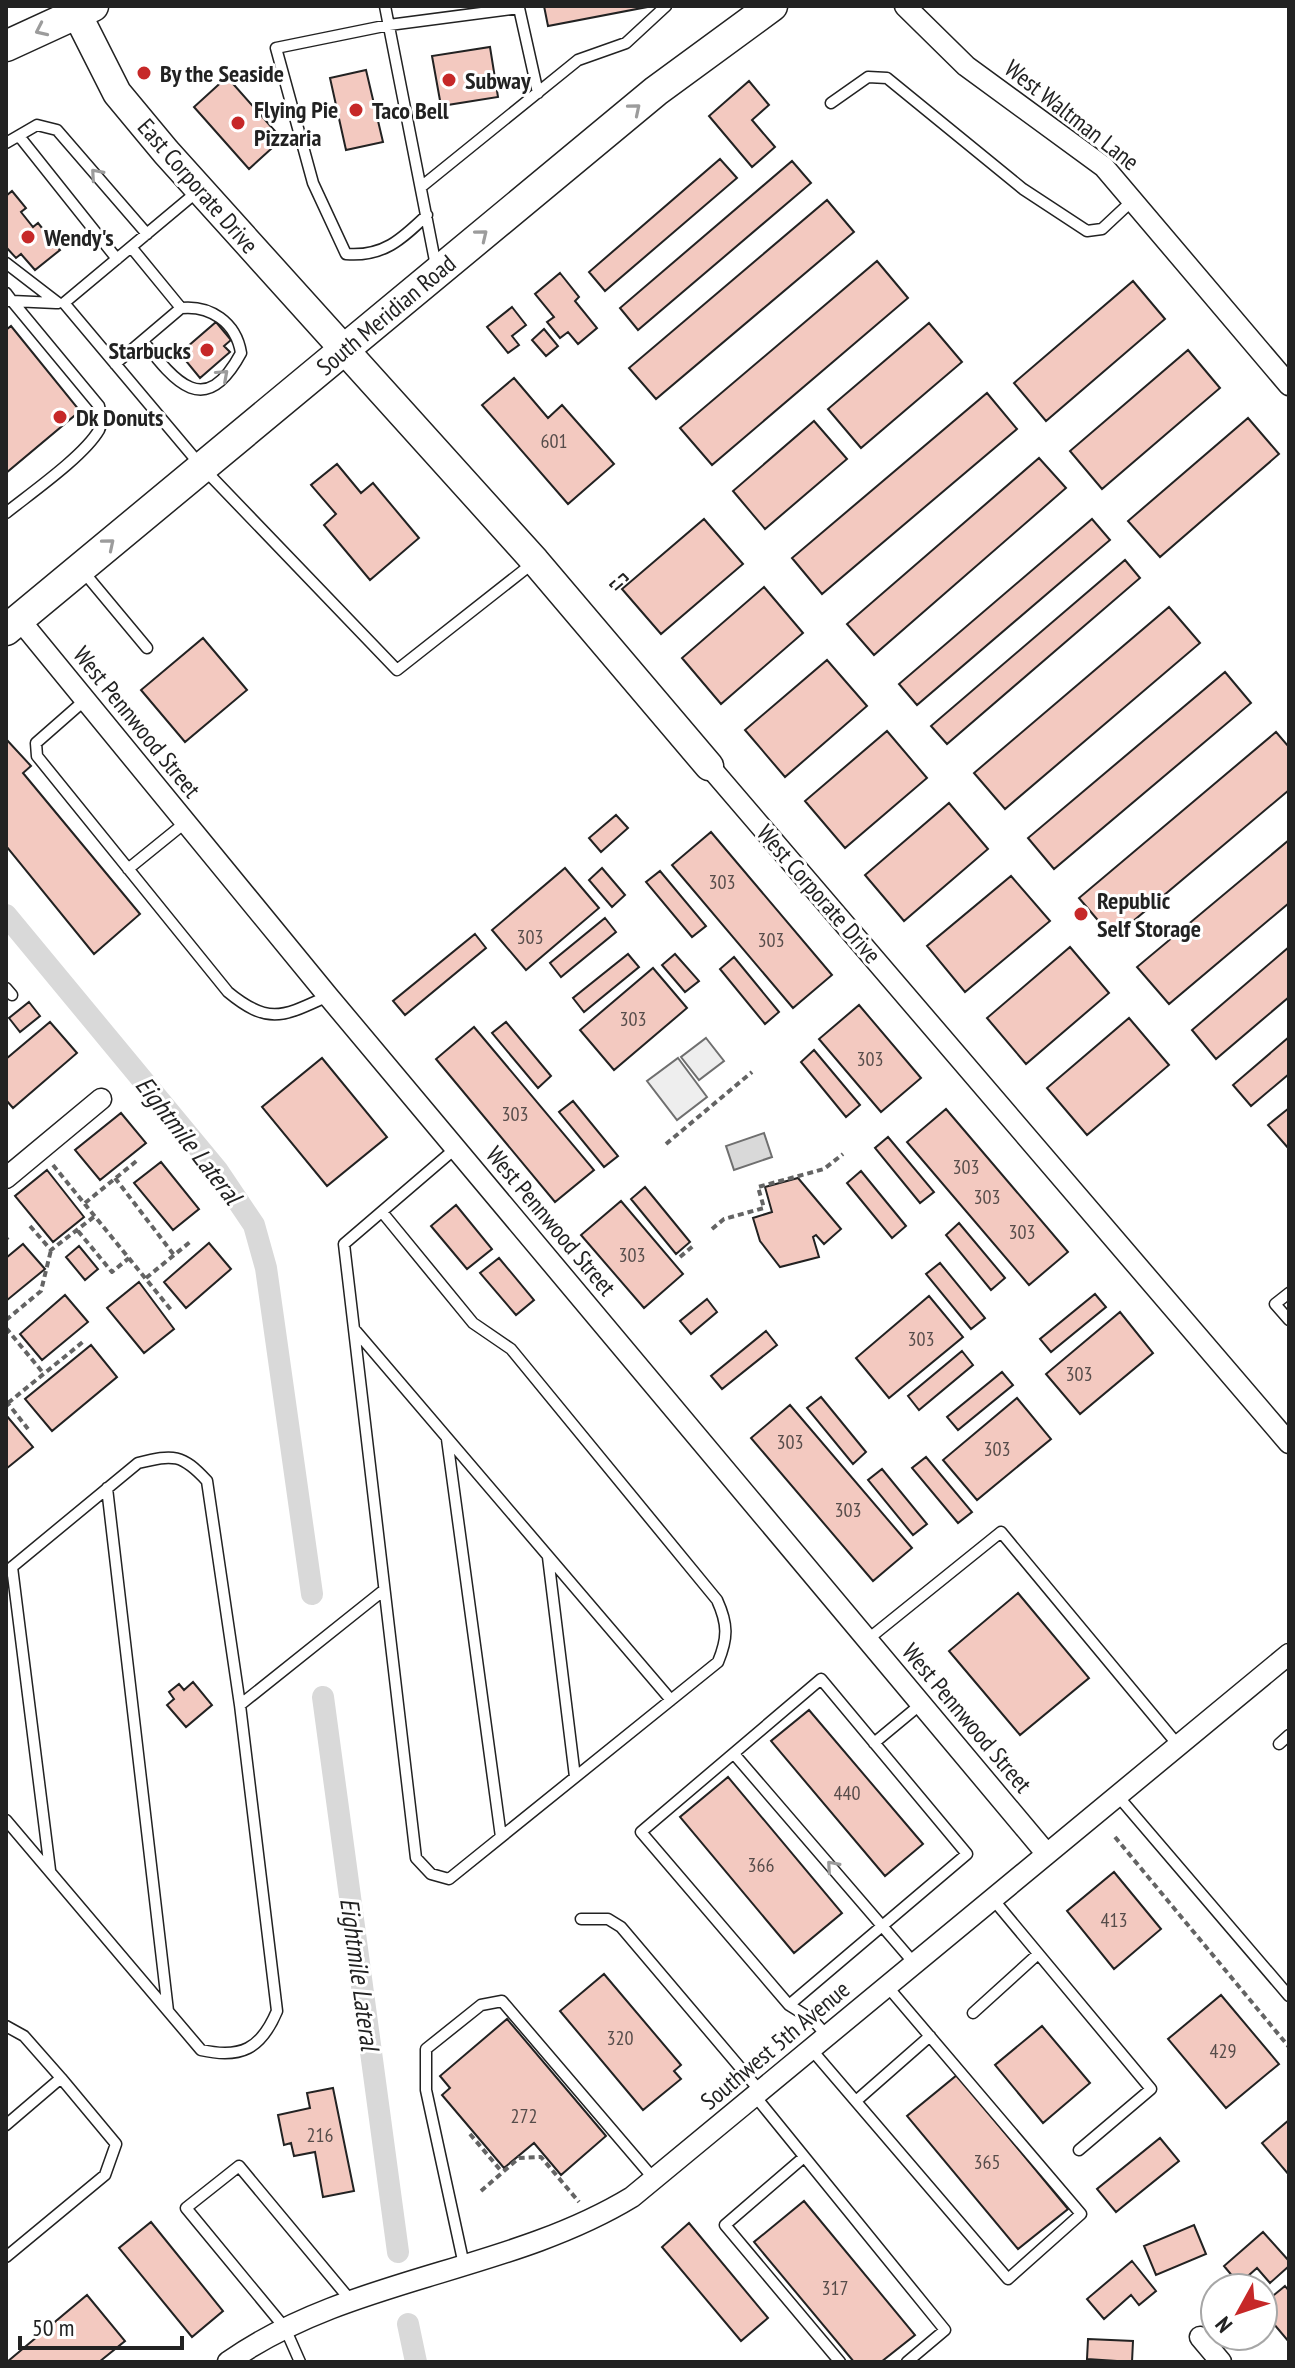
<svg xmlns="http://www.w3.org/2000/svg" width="1295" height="2368" font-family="'PT Sans Narrow',sans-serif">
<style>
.green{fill:#eee;stroke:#6f6f6f;stroke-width:2}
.water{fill:#d9d9d9;stroke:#6f6f6f;stroke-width:2}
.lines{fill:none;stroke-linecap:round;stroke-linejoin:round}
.canal{stroke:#d9d9d9;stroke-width:22}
.building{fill:#f3c9c0;stroke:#222;stroke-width:2}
.lane-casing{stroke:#222;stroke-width:13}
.street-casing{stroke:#222;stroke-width:23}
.secondary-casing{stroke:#222;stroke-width:31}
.primary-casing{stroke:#222;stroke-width:33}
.path{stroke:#646464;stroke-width:4;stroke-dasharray:6 4;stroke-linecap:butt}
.lane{stroke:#fff;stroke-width:10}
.street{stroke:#fff;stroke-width:20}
.secondary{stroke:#fff;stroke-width:28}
.primary{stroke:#fff;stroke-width:30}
.fence{stroke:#222;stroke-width:2;stroke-dasharray:10 4;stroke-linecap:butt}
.oneway{stroke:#9c9c9c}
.poi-dot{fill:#c62828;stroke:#fff;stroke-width:3}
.labels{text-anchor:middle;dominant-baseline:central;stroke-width:6;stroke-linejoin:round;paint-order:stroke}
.number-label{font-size:20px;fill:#564c4a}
.poi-label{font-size:24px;font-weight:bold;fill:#222;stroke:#fff;text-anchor:start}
.street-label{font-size:24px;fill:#222;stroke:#fff}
.water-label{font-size:26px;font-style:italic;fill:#222;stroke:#fff}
</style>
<rect width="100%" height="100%" fill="#fff"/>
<!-- green -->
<path class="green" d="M706,1038L724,1061L699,1080L681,1057Z
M678,1058L707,1097L677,1120L647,1081Z"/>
<!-- water -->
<path class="water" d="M764,1133L772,1157L734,1170L726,1146Z"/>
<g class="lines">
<!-- canal -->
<path class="canal" d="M6,915L217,1170L254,1225L266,1268L312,1594
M323,1697L398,2252
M408,2324L416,2362"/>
</g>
<!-- building -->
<path class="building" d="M544,6H646L647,7L548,26Z
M490,47L498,97L441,106L432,56Z
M366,70L383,142L346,150L330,78Z
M227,77L282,139L249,169L194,107Z
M749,81L769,105L752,120L775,147L752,167L709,116Z
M720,159L737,178L605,291L589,272Z
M792,161L811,183L638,330L620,308Z
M12,191L26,208L21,212L33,227L38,223L60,250L35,270L21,254L16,258L6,247V196Z
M827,200L854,232L656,399L629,368Z
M877,261L908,298L712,465L680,428Z
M560,273L579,297L575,301L597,328L578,344L568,332L560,338L547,322L554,317L535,294Z
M1133,281L1165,319L1046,421L1014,383Z
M512,307L526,325L512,336L519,345L508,353L487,327Z
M216,322L231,340L224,346L230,352L200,378L186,361L187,347Z
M929,323L962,362L861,448L828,409Z
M11,326L80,411L6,473V330Z
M544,329L558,346L546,356L532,340Z
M1188,350L1220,388L1102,489L1070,451Z
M514,378L548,418L562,405L614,464L568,504L482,405Z
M987,393L1017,429L822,594L792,558Z
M1248,418L1279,454L1160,557L1128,521Z
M814,421L847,459L765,529L733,491Z
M1039,458L1066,488L874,655L847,624Z
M337,464L361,493L373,483L419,538L370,580L324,525L336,514L311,485Z
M704,519L743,564L661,634L622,589Z
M1092,519L1110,540L917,705L899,684Z
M1125,560L1140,578L947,744L931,726Z
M764,587L803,633L721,704L682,658Z
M1169,607L1200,643L1005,809L974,773Z
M203,638L247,690L185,742L141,690Z
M827,660L867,706L785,777L745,730Z
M1225,672L1251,703L1054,869L1028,838Z
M887,731L927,778L845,848L805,801Z
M1276,732L1289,747V790L1113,938L1079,898Z
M6,739L31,766L23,773L140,914L94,954L6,846Z
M949,803L988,849L904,921L865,875Z
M616,815L628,828L601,852L589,838Z
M711,832L832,975L793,1008L672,865Z
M1289,840V903L1169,1004L1137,967Z
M565,868L599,908L526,970L492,930Z
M602,868L625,895L612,907L589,880Z
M660,871L706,926L692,937L646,882Z
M1011,876L1050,921L965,992L927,946Z
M605,918L616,932L561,977L550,963Z
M475,934L486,948L405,1015L393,1001Z
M1070,947L1109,993L1026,1064L987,1018Z
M1289,947V997L1216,1059L1192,1030Z
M628,954L639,967L584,1012L573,998Z
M675,954L699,981L685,992L662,965Z
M734,957L779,1012L765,1024L720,969Z
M653,968L687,1008L614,1070L580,1030Z
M29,1002L40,1016L20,1032L9,1018Z
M859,1005L921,1078L881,1112L819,1039Z
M1129,1018L1169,1065L1087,1135L1047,1088Z
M50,1022L77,1053L13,1108L6,1100V1059Z
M506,1022L551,1076L538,1088L492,1033Z
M474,1027L594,1170L555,1202L436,1059Z
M1289,1037V1074L1251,1106L1233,1085Z
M814,1050L860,1105L846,1117L801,1062Z
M322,1058L387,1137L327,1186L262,1107Z
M573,1101L618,1156L604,1167L559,1112Z
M1289,1108V1149L1268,1125Z
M946,1109L1068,1252L1029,1285L907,1142Z
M121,1113L146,1143L100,1180L75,1150Z
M888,1137L934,1192L920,1203L875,1148Z
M161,1162L199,1209L173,1230L134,1183Z
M47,1170L84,1217L53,1242L15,1196Z
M861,1171L906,1226L892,1238L847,1183Z
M798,1178L841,1229L824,1244L816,1235L813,1237L819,1257L780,1267L760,1241L753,1218L772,1212L765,1187Z
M645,1187L690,1242L676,1254L631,1199Z
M621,1201L683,1274L644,1308L581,1235Z
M456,1205L492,1249L467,1269L431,1226Z
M959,1223L1005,1278L991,1290L946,1235Z
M209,1243L231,1269L186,1308L164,1282Z
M23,1244L45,1269L6,1301V1258Z
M79,1246L98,1269L85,1280L66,1257Z
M499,1258L534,1300L516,1315L480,1273Z
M940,1263L985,1318L971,1329L926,1274Z
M139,1282L174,1329L144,1353L107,1308Z
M1095,1294L1106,1307L1051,1352L1040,1339Z
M65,1295L88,1322L42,1360L20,1334Z
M929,1296L963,1337L889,1398L856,1358Z
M707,1299L717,1312L691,1334L680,1321Z
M1120,1312L1153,1353L1080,1414L1046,1374Z
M766,1331L777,1345L722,1389L711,1376Z
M91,1345L117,1377L52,1431L25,1399Z
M962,1351L973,1365L919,1410L908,1396Z
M1002,1372L1013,1385L958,1430L947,1417Z
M821,1397L866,1452L853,1464L807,1408Z
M1017,1398L1051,1439L977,1500L943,1460Z
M790,1405L912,1548L873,1581L751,1438Z
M6,1415L33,1447L6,1469Z
M926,1457L972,1512L958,1523L912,1468Z
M882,1469L927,1524L913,1535L868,1480Z
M1018,1593L1089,1678L1020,1735L949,1651Z
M193,1682L212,1705L186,1727L167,1705L174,1699L169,1692L179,1684L184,1690Z
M809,1710L923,1844L885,1876L771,1741Z
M728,1777L842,1913L794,1953L680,1817Z
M1114,1872L1161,1929L1114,1969L1067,1911Z
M604,1974L681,2065L674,2071L681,2079L643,2110L560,2011Z
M1221,1995L1279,2064L1226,2108L1168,2039Z
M507,2019L606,2136L561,2175L534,2143L504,2168L442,2095L450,2088L440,2076Z
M1042,2026L1090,2083L1043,2123L995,2065Z
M957,2075L1068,2209L1018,2249L907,2116Z
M333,2088L354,2191L323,2197L315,2152L294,2156L291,2143L284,2145L278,2115L310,2108L307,2093Z
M1289,2120V2175L1262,2143Z
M1160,2138L1179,2161L1116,2212L1097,2189Z
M804,2201L915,2335L881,2362H854L754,2242Z
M151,2222L223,2311L192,2337L119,2248Z
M689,2223L768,2318L741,2341L662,2247Z
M1194,2225L1206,2254L1156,2275L1144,2246Z
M1263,2232L1289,2261V2266L1270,2283L1257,2268L1239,2284L1224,2266Z
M1132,2261L1156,2291L1139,2305L1131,2295L1104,2319L1087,2299Z
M1285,2286L1289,2291V2342L1263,2311V2304Z
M87,2295L125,2341L99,2362H7Z
M1088,2339L1133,2341L1132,2362L1087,2359Z"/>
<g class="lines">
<!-- lane casing -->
<g class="lane-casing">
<path id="lane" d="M385,6L436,266
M831,103L868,77L887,78L1023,189L1087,231L1102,229L1133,200
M19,136L117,259
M6,143L37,125L57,130L147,234
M421,187L578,60L626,43L666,6
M198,191L64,303L202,467L397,670L533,563
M427,215C401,240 383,257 346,254L313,183L276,48L389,25L519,8L538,93
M6,263L58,303
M6,293L12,301L56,303
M6,301H12L99,406C101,413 103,422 99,430C84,456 31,493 6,513
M143,341C175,382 205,420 241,353C236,322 210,305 181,308
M115,364L181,308L131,247
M82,570L147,648
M85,700L36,743L37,756L228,992C269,1026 284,1016 328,996
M128,869L186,822
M6,988L12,995
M382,1212L473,1323L511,1349L717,1600C728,1624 728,1638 718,1662L449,1879L431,1874L416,1858L344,1244L456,1148
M1289,1293L1275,1304L1289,1320
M355,1330L671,1700
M447,1439L501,1837
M107,1488L168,2011
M548,1557L575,1777
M12,1567L50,1870
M6,1572L138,1463C174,1454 182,1454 207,1481L240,1705L277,2011C261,2049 241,2059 201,2050L6,1820
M867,1640L1001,1532L1178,1745
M240,1705L384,1590
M874,1743L921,1704
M1279,1744L1289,1735
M734,1754L914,1963
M1117,1795L1289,1996
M992,1898L1151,2089L1079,2150
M581,1919H608L621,1927L760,2091
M789,2005L967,1854L821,1679L641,1832L789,2005L813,2020L827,2036
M973,2013L1038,1954
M6,2026L24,2036L61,2078L6,2125
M811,2049L1008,2279L1081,2214L887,1986
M755,2096L945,2330L907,2362
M856,2101L930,2036
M804,2157L725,2225L840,2362
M6,2257L105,2175L116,2144L61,2078
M464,2265L426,2090V2049L481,2005L502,2001L654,2179
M300,2362L285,2328L186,2208L239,2166L352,2302"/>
</g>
<!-- street casing -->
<g class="street-casing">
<path id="street" d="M905,6L966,66L1104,167L1289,385
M19,619L328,996L1046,1853
M709,766L1289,1443
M6,1178L101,1099
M1200,2337L1221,2362
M228,2362C348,2277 507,2273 632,2197L1289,1654"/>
</g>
<!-- secondary casing -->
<g class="secondary-casing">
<path id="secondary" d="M73,6L117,93L166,152L535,561L709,766"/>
</g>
<!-- primary casing -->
<g class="primary-casing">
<path id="primary" d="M6,46L93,6
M6,630L656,91L772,6"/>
</g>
<!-- path -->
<path class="path" d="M666,1144L752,1072
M53,1165L172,1311
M115,1178L174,1255
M85,1203L139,1159
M30,1226L51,1250L95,1216
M712,1229L724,1219L764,1208L758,1187L824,1169L843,1154
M78,1231L112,1272L129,1258
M6,1238L8,1240
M680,1257L693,1246
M146,1278L190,1242
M6,1320L41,1291L51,1250
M6,1328L44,1374
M6,1401L28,1429
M8,1403L84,1341
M1115,1837L1289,2047
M470,2134L502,2172
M481,2191L519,2158L541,2157L579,2202"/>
<!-- lane -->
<use href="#lane" class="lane"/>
<!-- street -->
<use href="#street" class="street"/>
<!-- secondary -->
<use href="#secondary" class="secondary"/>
<!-- primary -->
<use href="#primary" class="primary"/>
<!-- fence -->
<path class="fence" d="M623,574L628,579L615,590L610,585Z"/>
</g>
<!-- one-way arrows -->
<defs><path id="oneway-chevron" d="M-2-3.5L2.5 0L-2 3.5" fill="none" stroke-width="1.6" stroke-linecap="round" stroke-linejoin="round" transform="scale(2)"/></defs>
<g class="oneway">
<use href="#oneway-chevron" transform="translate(41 30) rotate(155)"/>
<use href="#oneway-chevron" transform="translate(635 109) rotate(-40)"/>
<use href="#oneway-chevron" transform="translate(96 174) rotate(-131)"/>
<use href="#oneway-chevron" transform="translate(482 235) rotate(-39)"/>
<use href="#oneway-chevron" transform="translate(223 375) rotate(-42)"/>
<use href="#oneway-chevron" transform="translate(109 544) rotate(-40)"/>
<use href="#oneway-chevron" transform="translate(832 1866) rotate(-131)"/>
</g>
<!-- markers -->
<g class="poi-dot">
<circle cx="144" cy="73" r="8"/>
<circle cx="449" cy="80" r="8"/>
<circle cx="356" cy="110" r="8"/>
<circle cx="238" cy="123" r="8"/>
<circle cx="28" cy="237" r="8"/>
<circle cx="207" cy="350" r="8"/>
<circle cx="60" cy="417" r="8"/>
<circle cx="1081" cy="914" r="8"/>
</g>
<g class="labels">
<!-- number labels -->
<g class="number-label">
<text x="554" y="441">601</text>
<text x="722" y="882">303</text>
<text x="530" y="937">303</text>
<text x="771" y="940">303</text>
<text x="633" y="1019">303</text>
<text x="870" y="1059">303</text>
<text x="515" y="1114">303</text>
<text x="966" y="1167">303</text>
<text x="987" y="1197">303</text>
<text x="1022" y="1232">303</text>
<text x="632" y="1255">303</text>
<text x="921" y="1339">303</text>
<text x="1079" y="1374">303</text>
<text x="790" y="1442">303</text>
<text x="997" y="1449">303</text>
<text x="848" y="1510">303</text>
<text x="847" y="1793">440</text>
<text x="761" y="1865">366</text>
<text x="1114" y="1920">413</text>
<text x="620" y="2038">320</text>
<text x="1223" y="2051">429</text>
<text x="524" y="2116">272</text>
<text x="320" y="2135">216</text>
<text x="987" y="2162">365</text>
<text x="835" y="2288">317</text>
</g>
<!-- poi labels -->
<g class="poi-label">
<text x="160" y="73">By the Seaside</text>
<text x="465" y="80">Subway</text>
<text x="254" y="109">Flying Pie<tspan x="254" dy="28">Pizzaria</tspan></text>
<text x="372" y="110">Taco Bell</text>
<text x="44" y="237">Wendy's</text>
<text x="191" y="350" text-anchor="end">Starbucks</text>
<text x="76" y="417">Dk Donuts</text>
<text x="1097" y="900">Republic<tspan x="1097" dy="28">Self Storage</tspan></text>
</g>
<!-- street labels -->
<g class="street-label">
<text transform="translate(1072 115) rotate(38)">West Waltman Lane</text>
<text transform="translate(198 186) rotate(49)">East Corporate Drive</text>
<text transform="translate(386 315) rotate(-40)">South Meridian Road</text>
<text transform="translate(137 722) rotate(51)">West Pennwood Street</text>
<text transform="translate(819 894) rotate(49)">West Corporate Drive</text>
<text transform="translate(551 1221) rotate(50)">West Pennwood Street</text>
<text transform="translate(967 1718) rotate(50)">West Pennwood Street</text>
<text transform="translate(775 2045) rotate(-40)">Southwest 5th Avenue</text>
</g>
<!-- water labels -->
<g class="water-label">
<text transform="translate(189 1140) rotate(52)">Eightmile Lateral</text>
<text transform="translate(360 1974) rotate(82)">Eightmile Lateral</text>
</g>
</g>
<!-- border -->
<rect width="1295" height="2368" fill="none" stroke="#222222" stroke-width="16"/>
<!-- north arrow -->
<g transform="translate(1239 2312) rotate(230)"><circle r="38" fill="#ffffff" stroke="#a7a7a7" stroke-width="2"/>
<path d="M0-6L14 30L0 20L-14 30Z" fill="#c62828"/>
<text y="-12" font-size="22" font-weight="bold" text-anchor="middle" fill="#222222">N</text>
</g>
<!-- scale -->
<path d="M20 2336v12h162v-12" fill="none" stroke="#222222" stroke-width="4"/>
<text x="32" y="2336" font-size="24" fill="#222222" stroke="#ffffff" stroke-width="6" paint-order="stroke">50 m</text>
</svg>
